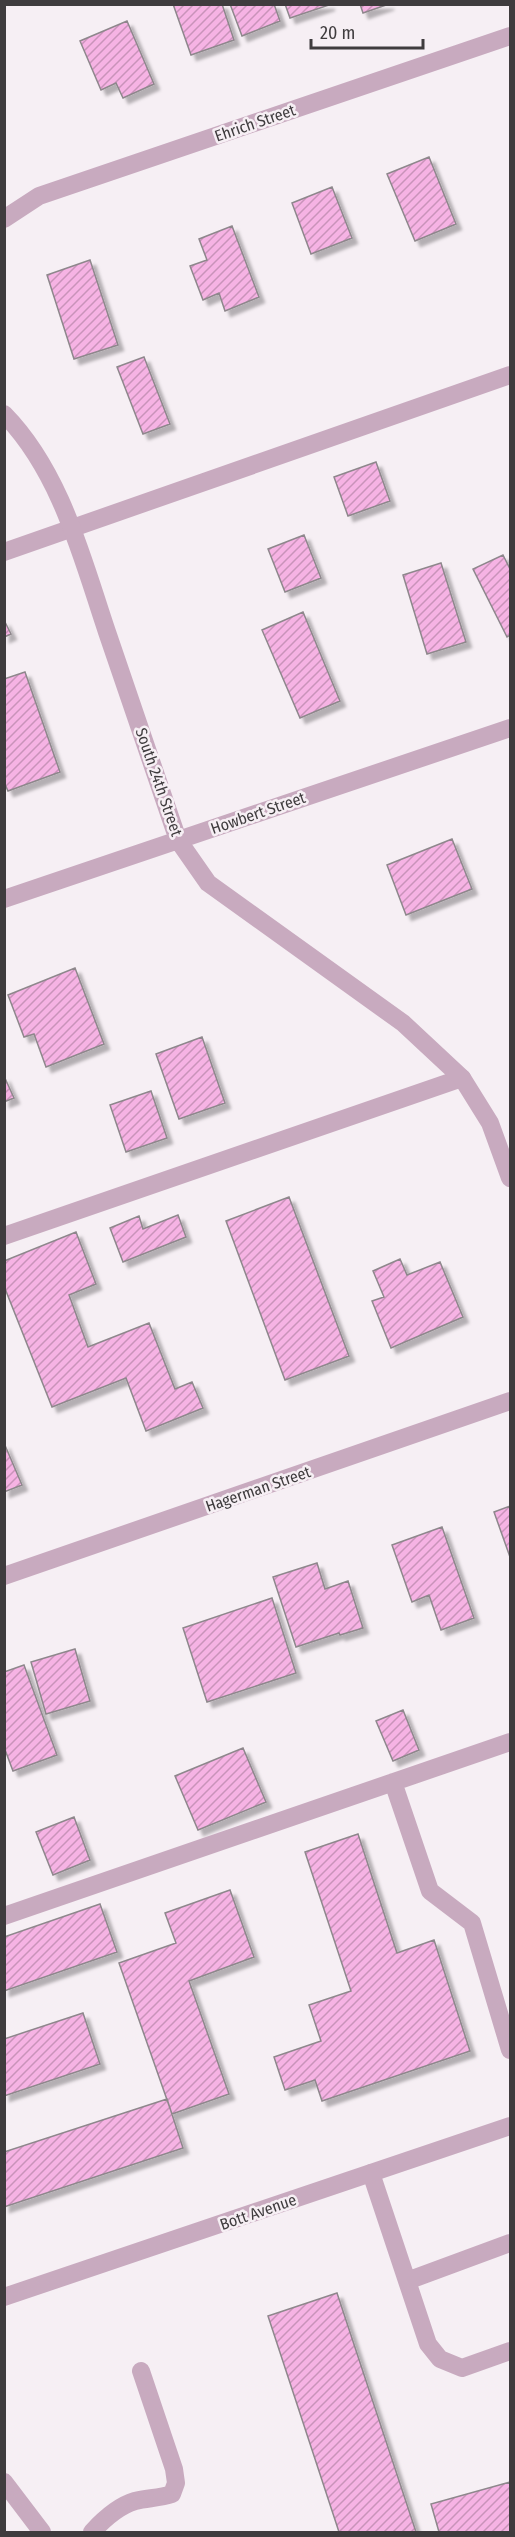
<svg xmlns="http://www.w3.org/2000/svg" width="515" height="2537" font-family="'Fira Sans Condensed',sans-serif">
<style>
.building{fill:url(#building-hatch);stroke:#8e878c;stroke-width:1.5;filter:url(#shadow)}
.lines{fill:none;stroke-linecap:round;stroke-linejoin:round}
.lane{stroke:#c8aabf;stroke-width:18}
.street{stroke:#c8aabf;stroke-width:18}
.labels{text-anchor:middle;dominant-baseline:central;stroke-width:5;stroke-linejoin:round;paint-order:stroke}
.street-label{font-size:16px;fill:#3f3c3e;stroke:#f6eff4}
</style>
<defs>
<pattern id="building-hatch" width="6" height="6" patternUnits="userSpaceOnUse" patternTransform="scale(1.5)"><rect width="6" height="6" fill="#f6b3e4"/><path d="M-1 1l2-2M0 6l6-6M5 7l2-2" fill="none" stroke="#c993ba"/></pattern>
<filter id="shadow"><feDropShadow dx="5.5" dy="5.5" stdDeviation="1.5" flood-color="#0004"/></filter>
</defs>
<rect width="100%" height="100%" fill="#f6eff4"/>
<!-- building -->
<path class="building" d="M173,4H222L234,40L191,55Z
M230,4H274L280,21L242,36Z
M285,4H329V5L290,18Z
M360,4H389L363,13Z
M127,21L154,84L123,98L116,83L101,90L80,41Z
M429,157L456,224L415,241L387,174Z
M332,187L352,238L311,254L292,203Z
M232,226L259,297L225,311L219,293L203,300L190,266L207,260L199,239Z
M90,260L118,345L74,359L47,275Z
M144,357L170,424L143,434L117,367Z
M376,462L390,501L348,516L334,477Z
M304,535L321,578L285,592L268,549Z
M503,555L510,569V635L507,637L473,569Z
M441,563L466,642L427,654L403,575Z
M303,612L340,701L300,718L262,630Z
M4,620L11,634L4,637Z
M25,672L60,772L8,791L4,782V679Z
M452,839L472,889L406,915L387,865Z
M75,968L104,1044L46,1067L34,1034L24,1037L8,995Z
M202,1037L225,1103L179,1119L156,1054Z
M4,1076L14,1098L4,1102Z
M151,1091L167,1138L126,1152L110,1105Z
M289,1197L349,1356L285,1380L226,1221Z
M178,1215L186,1237L123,1262L110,1228L139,1216L143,1229Z
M76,1232L96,1284L69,1295L88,1347L149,1323L175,1389L192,1382L203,1408L146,1431L126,1378L52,1407L4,1286V1261Z
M400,1259L407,1275L440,1262L463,1317L391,1348L372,1301L384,1297L373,1271Z
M4,1443L22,1485L4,1492Z
M510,1506V1557L494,1512Z
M442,1527L474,1618L441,1630L429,1595L412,1602L392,1545Z
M317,1563L325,1589L348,1581L363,1628L340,1635L339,1633L296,1647L273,1577Z
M272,1598L296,1673L207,1702L183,1628Z
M75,1649L90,1701L46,1714L31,1662Z
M24,1665L57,1755L13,1771L4,1747V1672Z
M403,1710L419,1750L393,1761L376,1721Z
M243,1748L266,1802L198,1830L175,1776Z
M74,1817L90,1860L53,1875L36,1832Z
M358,1834L397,1953L434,1940L470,2051L322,2101L315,2080L285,2090L274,2057L321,2041L309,2005L351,1991L305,1852Z
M230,1890L254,1957L189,1981L229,2094L172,2114L119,1963L176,1943L165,1913Z
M100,1904L117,1952L4,1991V1937Z
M83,2013L100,2064L4,2096V2039Z
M167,2099L183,2148L4,2207V2152Z
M337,2293L416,2532H339L268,2316Z
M510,2482V2532H439L431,2504Z"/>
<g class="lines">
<!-- lane -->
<path class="lane" d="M4,552L510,375
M4,1236L462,1078
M393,1782L430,1891L472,1923L510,2050
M4,1916L510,1742
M371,2173L428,2344L440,2359L462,2368L510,2351
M407,2281L510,2243
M92,2532C103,2520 118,2506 135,2501C147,2498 160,2498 172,2494L176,2483L174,2469L141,2371"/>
<!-- street -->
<path class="street" d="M4,219L39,196L510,36
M4,414C61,472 82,558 107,632C131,702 155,771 178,840L208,883L403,1023L462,1078L490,1123L510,1178
M4,899L510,728
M4,1576L510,1401
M4,2297L510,2126
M4,2482L42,2532"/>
</g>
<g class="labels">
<!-- street labels -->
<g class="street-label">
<text transform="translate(255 123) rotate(-19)">Ehrich Street</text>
<text transform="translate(159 782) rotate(71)">South 24th Street</text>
<text transform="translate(258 813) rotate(-19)">Howbert Street</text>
<text transform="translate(258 1489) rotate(-19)">Hagerman Street</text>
<text transform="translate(258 2212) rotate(-19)">Bott Avenue</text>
</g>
</g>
<!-- border -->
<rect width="515" height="2537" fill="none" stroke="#3f3c3e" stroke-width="12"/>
<!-- scale -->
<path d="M311 39v9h112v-9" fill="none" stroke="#3f3c3e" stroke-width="3"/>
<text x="320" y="39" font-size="18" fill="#3f3c3e" stroke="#f6eff4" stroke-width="4.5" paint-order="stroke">20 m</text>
</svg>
